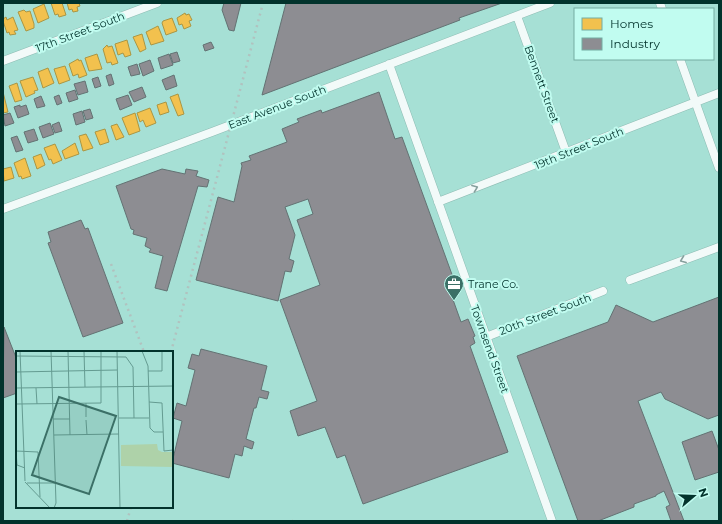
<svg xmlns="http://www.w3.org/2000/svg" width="722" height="524" font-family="Montserrat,sans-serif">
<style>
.homes{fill:#f2c14e;stroke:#aa9644}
.industry{fill:#8d8d92;stroke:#637273}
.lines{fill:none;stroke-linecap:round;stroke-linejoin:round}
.street-casing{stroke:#8dbcb3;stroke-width:9}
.street{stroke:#f2faf9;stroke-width:8}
.rail{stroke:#b1c2bf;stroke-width:2.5;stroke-dasharray:2 4;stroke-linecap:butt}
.oneway{stroke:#86a09d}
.labels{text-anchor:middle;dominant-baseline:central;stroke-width:4;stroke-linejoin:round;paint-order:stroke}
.street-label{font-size:11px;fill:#02332c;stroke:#c1fcf0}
.poi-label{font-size:11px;fill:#02332c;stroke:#c1fcf0;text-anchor:start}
.inset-road{fill:none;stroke:#649b91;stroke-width:1}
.view{fill:#3b7067;fill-opacity:0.15;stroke:#3b7067;stroke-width:2}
.inset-edge{fill:none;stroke:#02332c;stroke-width:2}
</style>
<rect width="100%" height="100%" fill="#a6e0d5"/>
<!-- homes -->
<path class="homes" d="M51,3H62L66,15L59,17L58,14L55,15Z
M67,3H79L80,6L77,7L78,11L73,12L72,9L69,10Z
M44,4L49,18L38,23L33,9Z
M24,10L26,12L30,11L34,24V28L26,31L18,12Z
M185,13L186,15L189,14L192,20L189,21L191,26L184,29L182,24L179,25L177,18Z
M6,17L7,20L13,17L18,30L14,31L16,34L10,35L9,32L7,33L3,21V19Z
M172,18L177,31L166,35L162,23L163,21Z
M158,26L164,41L151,45L146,32Z
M142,34L146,49L140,52L133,37Z
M127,40L131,55L125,57L123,53L118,55L115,44Z
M107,45L108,47L112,46L118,63L112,65L111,62L107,63L103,49Z
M97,54L102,69L89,71L85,58Z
M78,59L79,61L81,60L87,75L79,78L78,74L73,76L69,64Z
M65,66L70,80L59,84L54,69Z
M48,68L54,83L43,88L38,72Z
M33,77L38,90L34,91L35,93L26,97L20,81Z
M17,83L22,100L15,102L9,86Z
M3,92L8,112L3,113Z
M178,94L184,114L178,116L170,97Z
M166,102L169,112L160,115L157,105Z
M150,108L156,123L146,127L143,120L140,122L137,113Z
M135,113L140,131L129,135L122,118Z
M117,124L124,137L116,140L111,126Z
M105,129L109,142L100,145L95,132Z
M86,134L93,148L83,151L79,136Z
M75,143L79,154L65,159L62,151Z
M55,144L62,160L53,164L51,159L49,160L44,148Z
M41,154L45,165L37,169L33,157Z
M25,158L31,176L22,179L21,176L19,177L14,163Z
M11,167L14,178L4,181L3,169Z"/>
<!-- industry -->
<path class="industry" d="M224,3H241L234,31L229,30L222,10Z
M286,3H502L459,18L460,20L262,95Z
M211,42L214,48L205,51L203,45Z
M177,52L180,61L173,63L170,54Z
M169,54L173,65L161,69L158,58Z
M150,60L154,71L143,76L139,64Z
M137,64L140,74L131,76L128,67Z
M111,74L114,84L109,86L106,76Z
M174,75L177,86L166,90L162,80Z
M98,77L101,86L95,88L92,79Z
M85,81L88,92L78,95L74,84Z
M142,87L146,97L134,102L129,92Z
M75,90L78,99L69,102L66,93Z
M379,92L395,139L402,137L454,280L447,283L461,322L468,319L475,336L473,337L475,343L470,346L508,452L363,504L345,455L337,458L325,427L298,436L290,411L317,401L280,300L320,285L297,220L313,214L308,199L285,207L295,235L289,259L294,261L291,272L285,271L278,301L196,280L218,197L234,202L242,166L241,163L251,160L249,156L287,142L282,129L299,122L297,119L321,110L322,113Z
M59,95L62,103L57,105L54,97Z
M128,95L132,105L120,110L116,99Z
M41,96L45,106L37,108L34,99Z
M20,105V107L26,105L29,114L18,118L14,107Z
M90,109L93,118L86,120L83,111Z
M82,111L85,122L76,125L73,114Z
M10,113L14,123L5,126L3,115Z
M59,122L62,131L55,133L52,125Z
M50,123L54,134L43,138L39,127Z
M34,129L38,140L28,143L24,132Z
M17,136L23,150L16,152L11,138Z
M162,169L185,174L186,169L198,171L196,176L209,180L207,187L198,186L167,291L155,288L163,256L149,252L151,249L145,246L147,238L133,234L134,230L131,229L116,186Z
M81,220L85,229L88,228L123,323L83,337L48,243L51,242L48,232Z
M719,297V415L708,419L665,399L661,392L638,401L684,521H671L666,507L670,505L664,491L656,495V496L634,504V507L598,521H578L517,356L608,322L616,305L653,322Z
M4,327L17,360V393L3,398Z
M201,349L267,366L261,390L269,392L267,399L259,397L256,408H254L246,439L254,442L252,449L244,446L242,456L235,454L229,478L172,463L182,421L173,418L177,403L186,406L195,370L188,368L192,354L199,356Z
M712,431L719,450V472L695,480L682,442Z"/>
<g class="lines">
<!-- street casing -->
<g class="street-casing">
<path id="street" d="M660,3L662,9
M517,16L566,152
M680,59L719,168
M3,61L157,3
M389,64L552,521
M438,202L719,93
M3,209L212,132L550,3
M630,280L719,247
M486,337L603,291"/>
</g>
<!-- street -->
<use href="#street" class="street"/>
<!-- rail -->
<path class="rail" d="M111,264L144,352
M171,352L263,3
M127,521L131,507
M292,521H293"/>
</g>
<!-- one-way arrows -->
<defs><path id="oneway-chevron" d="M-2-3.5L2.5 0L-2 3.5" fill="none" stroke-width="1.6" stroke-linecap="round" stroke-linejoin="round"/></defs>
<g class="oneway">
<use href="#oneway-chevron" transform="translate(475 188) rotate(-21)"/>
<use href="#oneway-chevron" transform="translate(683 260) rotate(159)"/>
</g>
<!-- icons -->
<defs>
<g id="office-pin" transform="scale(1)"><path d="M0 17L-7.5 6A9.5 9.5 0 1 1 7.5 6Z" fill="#3b7067" stroke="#c1fcf0"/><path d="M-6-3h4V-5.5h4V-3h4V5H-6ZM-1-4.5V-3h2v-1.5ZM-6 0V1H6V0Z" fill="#fff"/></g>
</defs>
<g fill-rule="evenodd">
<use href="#office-pin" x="454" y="284"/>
</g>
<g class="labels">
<!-- street labels -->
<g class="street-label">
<text transform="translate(80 32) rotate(-21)">17th Street South</text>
<text transform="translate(542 84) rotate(70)">Bennett Street</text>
<text transform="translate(277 107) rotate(-21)">East Avenue South</text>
<text transform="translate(579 148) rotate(-22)">19th Street South</text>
<text transform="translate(545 314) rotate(-21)">20th Street South</text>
<text transform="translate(490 349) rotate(70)">Townsend Street</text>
</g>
<!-- poi labels -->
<g class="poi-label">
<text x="468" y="284">Trane Co.</text>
</g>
</g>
<!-- overview -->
<g transform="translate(16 351)">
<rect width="157" height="157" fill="#a6e0d5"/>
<path d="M141,93L142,99L146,101H157V116L105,115V94Z" fill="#aed2a9"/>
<path class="inset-road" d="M4,0L9,130M35,0L40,152L38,157M52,0L54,84M68,0L69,36M101,0L104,157M126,0L132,15L134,77L138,81H147M0,5L110,6L117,16L118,67M132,20H146V0M0,21L101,19M0,37L157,35M20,37L21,53M133,51L146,52L148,100L157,99M70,52V66M0,53L85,52V0M103,67H133M37,68H54M70,69L71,84M38,84L103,83M0,100L22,101L24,146M0,100L1,114L9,117M9,131L34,157M11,132H39"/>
<path class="view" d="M43,46L100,65L73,143L16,124Z"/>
<rect width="157" height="157" class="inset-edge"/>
</g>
<!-- border -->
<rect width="722" height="524" fill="none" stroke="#02332c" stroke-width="8"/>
<!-- legend -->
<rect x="574" y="8" width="140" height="52" fill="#c1fcf0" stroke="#75aca2"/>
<rect x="582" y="18" width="20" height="12" fill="#f2c14e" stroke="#75aca2"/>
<text x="610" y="28" font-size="12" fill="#02332c">Homes</text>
<rect x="582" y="38" width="20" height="12" fill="#8d8d92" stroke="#75aca2"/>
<text x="610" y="48" font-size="12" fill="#02332c">Industry</text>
<!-- north arrow -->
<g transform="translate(694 496) rotate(71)" stroke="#c1fcf0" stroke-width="3" paint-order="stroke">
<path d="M0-3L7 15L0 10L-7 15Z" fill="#02332c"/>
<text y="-6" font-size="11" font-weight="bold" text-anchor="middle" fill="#02332c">N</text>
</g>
</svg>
